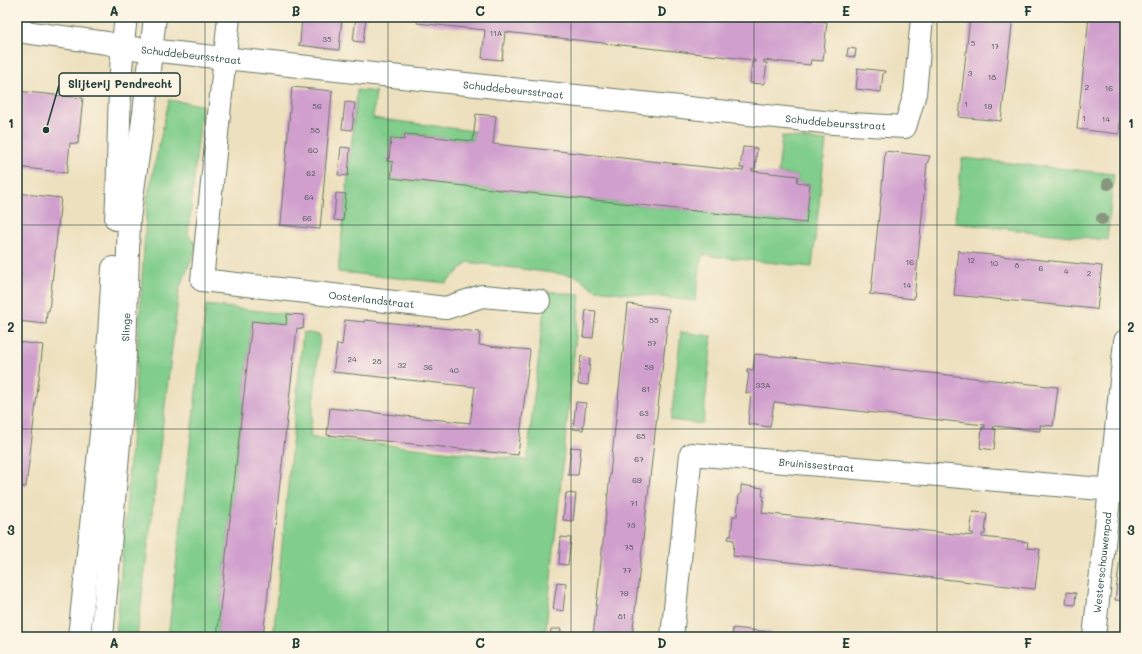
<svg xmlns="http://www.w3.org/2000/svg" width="1142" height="654" font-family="Mali,sans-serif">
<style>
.green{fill:#81cd8b;stroke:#508560}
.building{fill:#d09fcd}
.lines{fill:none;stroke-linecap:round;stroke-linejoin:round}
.pedestrian-casing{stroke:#677664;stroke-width:24}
.minor-casing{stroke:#677664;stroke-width:24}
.tertiary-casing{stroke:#677664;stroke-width:24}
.pedestrian{stroke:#fff;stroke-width:22}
.minor{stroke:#fff;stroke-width:22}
.tertiary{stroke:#fff;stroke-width:22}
.tree{fill:#87967b}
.grid{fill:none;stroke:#1f3d34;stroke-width:1;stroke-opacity:0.55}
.labels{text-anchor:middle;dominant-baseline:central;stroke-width:3.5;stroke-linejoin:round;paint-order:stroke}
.number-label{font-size:8px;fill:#4b565a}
.street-label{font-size:10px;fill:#1f3d34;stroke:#fcf5e5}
.leader{fill:none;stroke:#1f3d34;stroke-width:1.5}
.callout-dot{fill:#1f3d34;stroke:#fcf5e5;stroke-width:1.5}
.callout{fill:#fcf5e5;stroke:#1f3d34;stroke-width:1.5}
.callout-label{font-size:11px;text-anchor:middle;font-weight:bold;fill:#1f3d34}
.neatline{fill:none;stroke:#1f3d34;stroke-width:1.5}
.grid-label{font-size:13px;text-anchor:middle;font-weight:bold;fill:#1f3d34}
</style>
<rect width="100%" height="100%" fill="#fcf5e5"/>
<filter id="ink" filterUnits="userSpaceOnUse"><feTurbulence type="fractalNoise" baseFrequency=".025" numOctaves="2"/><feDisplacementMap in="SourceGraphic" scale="8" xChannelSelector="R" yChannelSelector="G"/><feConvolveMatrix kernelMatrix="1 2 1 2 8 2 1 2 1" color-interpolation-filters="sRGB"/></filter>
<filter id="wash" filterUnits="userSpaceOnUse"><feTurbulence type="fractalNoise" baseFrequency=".012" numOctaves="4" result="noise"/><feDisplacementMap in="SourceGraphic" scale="16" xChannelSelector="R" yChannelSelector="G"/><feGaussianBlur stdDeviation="0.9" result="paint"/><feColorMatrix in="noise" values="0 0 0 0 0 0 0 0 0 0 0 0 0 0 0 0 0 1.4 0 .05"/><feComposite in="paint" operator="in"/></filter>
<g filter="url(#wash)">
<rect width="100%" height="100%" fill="#ede0be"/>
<!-- green -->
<path class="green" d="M357,90L376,92L373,118L474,131L473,141L405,134L404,140L391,138L389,159L387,158V161L393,162L391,178L805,223L810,184L797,182L798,176L778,173L782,136L826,141L812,267L702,255L695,301L596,290L576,276L468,262L446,283L338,272Z
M169,100L202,105L188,234L197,246L179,290L137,637H116L134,407L147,199Z
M962,158L1114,174L1107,240L955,223Z
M546,291L580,295L545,637H273L303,332L320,335L310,437L527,460Z
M206,305L287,314L286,325L252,321L217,637H168Z
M681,332L712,336L703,424L671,420Z"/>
<g id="blocks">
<!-- building -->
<path class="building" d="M302,17H342L339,50L298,45L300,43Z
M356,17H366L363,42L353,41Z
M418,17H785L827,22L823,61L811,60L810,65L764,60V63H767L764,84L750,83L752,62H755V60L505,32L502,60L482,58L485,30L417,23Z
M970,17H1013L1001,121L959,117Z
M1089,17H1125V81L1119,134L1077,129Z
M848,48L856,49L855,57L847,56Z
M857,68L885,71V73H883L881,92L856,89L858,70Z
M292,87L333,91L332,92L320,229L279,225L280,223L282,201Z
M17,91L83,98L78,144L70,143L67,173L17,167Z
M345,102L355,103L352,130L342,129Z
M476,114L496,116L493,144L743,171L744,168H740L743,147L757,148L755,169H752V171L798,176L797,182L810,184L806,223L391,178L393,162L387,161V158L389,159L391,138L404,140L405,134L473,141Z
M341,147L350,148L348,176L338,175Z
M885,151L930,156L927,164L914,299L869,294L871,292L883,176Z
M17,193L61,198L49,311H47L46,324L17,321Z
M336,193L346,194L343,221L334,220Z
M959,250L961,252L1102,266L1097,310L1095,309L954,295Z
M628,304L669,309L632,637H593Z
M586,310L596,311L593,338L583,337Z
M287,314L304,315L303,329L297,328L263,637H217L252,321L286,325Z
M345,320L365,322V320L480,332L479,345L530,350L518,455L327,435L330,408L470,423L475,387L333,372L337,344L342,345Z
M17,342L43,345L26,487L17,486Z
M755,354L1058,387L1053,426L1040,425V431L994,426L993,429H996L994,450L980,448L982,427L985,428V425L774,402L770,427L748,424L751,393H746L749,373H747V369L753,370Z
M581,356L590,358L588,385L578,384Z
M576,402L586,403L583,430L573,429Z
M571,447L581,448L578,475H568Z
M741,485L763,488L762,496H764L762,513L973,536V533H970L973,512L987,513L985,534H982V537L1028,542L1027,548L1040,549L1035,589L733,556L734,540L728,539L729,536H731L733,516H737L739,494H741Z
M566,493L576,494L573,521L563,520Z
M561,537L571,538L568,565L559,564Z
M1120,558H1125V601L1115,600Z
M557,582L566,583L563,611L553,609Z
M1067,592L1076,593L1075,605L1066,604Z
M733,628L771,632L770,637H732Z
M551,629H561L560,637H550Z"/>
</g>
</g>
<g filter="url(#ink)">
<use href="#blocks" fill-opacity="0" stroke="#677664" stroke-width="1"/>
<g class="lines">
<!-- pedestrian casing -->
<g class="pedestrian-casing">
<g id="pedestrian">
<path id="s1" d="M1094,637L1110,489"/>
</g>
</g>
<!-- minor casing -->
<g class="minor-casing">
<g id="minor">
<path id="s2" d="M229,17L202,280L446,308L482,296L539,301"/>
<path id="s3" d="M17,31L107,43L122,47C359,74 596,98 833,123L905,127L915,94L922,17"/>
<path d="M1110,489L1125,341"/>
<path id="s4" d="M672,637L691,454L1125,491"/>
</g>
</g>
<!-- tertiary casing -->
<g class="tertiary-casing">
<g id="tertiary">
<path d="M116,219C120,151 117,85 126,17"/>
<path d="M79,637L106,387L113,268"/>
<path id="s5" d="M102,637L124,386L129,218L144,113L155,17"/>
</g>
</g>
<!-- pedestrian -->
<use href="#pedestrian" class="pedestrian"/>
<!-- minor -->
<use href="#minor" class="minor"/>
<!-- tertiary -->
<use href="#tertiary" class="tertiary"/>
</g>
<!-- trees -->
<g class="tree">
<circle cx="1108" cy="184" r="6"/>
<circle cx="1102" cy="219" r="6"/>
</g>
</g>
<!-- grid -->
<path class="grid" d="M205,17V637M388,17V637M571,17V637M754,17V637M937,17V637M17,225H1125M17,429H1125"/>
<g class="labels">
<!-- number labels -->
<g class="number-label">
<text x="496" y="33">11A</text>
<text x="327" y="39">35</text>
<text x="973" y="43">5</text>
<text x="995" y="46">17</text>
<text x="970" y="73">3</text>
<text x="992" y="77">18</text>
<text x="1087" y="87">2</text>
<text x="1109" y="88">16</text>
<text x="966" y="104">1</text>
<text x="317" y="106">56</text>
<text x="988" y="106">19</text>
<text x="1084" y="118">1</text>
<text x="1106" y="119">14</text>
<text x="315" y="130">58</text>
<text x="313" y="150">60</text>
<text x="311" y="173">62</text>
<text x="309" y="197">64</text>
<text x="307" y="218">66</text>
<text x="971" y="260">12</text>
<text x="910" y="262">16</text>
<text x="994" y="263">10</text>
<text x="1017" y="265">8</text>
<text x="1041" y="268">6</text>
<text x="1066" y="271">4</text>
<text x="1089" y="273">2</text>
<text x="907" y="285">14</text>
<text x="654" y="320">55</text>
<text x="652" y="343">57</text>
<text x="352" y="359">24</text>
<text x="377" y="361">28</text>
<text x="402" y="365">32</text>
<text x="428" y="367">36</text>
<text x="649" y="367">59</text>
<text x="454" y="370">40</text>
<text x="763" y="385">33A</text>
<text x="646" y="389">61</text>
<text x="644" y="413">63</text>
<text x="641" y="436">65</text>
<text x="639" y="459">67</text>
<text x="637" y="480">69</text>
<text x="634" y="503">71</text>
<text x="631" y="525">73</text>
<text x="629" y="547">75</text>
<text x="627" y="570">77</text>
<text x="624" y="593">79</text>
<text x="622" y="616">81</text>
</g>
<!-- street labels -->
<g class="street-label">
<text stroke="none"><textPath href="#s3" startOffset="176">Schuddebeursstraat</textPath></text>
<text stroke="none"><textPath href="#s3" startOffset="500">Schuddebeursstraat</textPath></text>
<text stroke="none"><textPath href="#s3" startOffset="824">Schuddebeursstraat</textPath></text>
<text stroke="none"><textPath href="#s2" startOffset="435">Oosterlandstraat</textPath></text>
<text stroke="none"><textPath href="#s5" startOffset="311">Slinge</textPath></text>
<text stroke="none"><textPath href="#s4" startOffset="310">Bruinissestraat</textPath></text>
<text stroke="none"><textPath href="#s1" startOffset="75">Westerschouwenpad</textPath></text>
</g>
</g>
<!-- callouts -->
<path class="leader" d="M46 130L59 85"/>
<circle class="callout-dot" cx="46" cy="130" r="4"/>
<rect class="callout" x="59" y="73" width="121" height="23" rx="4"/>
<g class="callout-label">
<text x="120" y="88">Slijterij Pendrecht</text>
</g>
<!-- margin -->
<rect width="1142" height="654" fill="none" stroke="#fcf5e5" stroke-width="44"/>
<rect x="22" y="22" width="1098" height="610" class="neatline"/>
<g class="grid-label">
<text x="114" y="16">A</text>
<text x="296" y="16">B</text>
<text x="480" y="16">C</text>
<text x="662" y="16">D</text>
<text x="846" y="16">E</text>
<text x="1028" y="16">F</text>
<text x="11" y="128">1</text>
<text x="1131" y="128">1</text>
<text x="11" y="332">2</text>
<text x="1131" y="332">2</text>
<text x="11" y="535">3</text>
<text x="1131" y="535">3</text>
<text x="114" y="648">A</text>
<text x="296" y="648">B</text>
<text x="480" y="648">C</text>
<text x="662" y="648">D</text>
<text x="846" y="648">E</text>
<text x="1028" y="648">F</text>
</g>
</svg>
